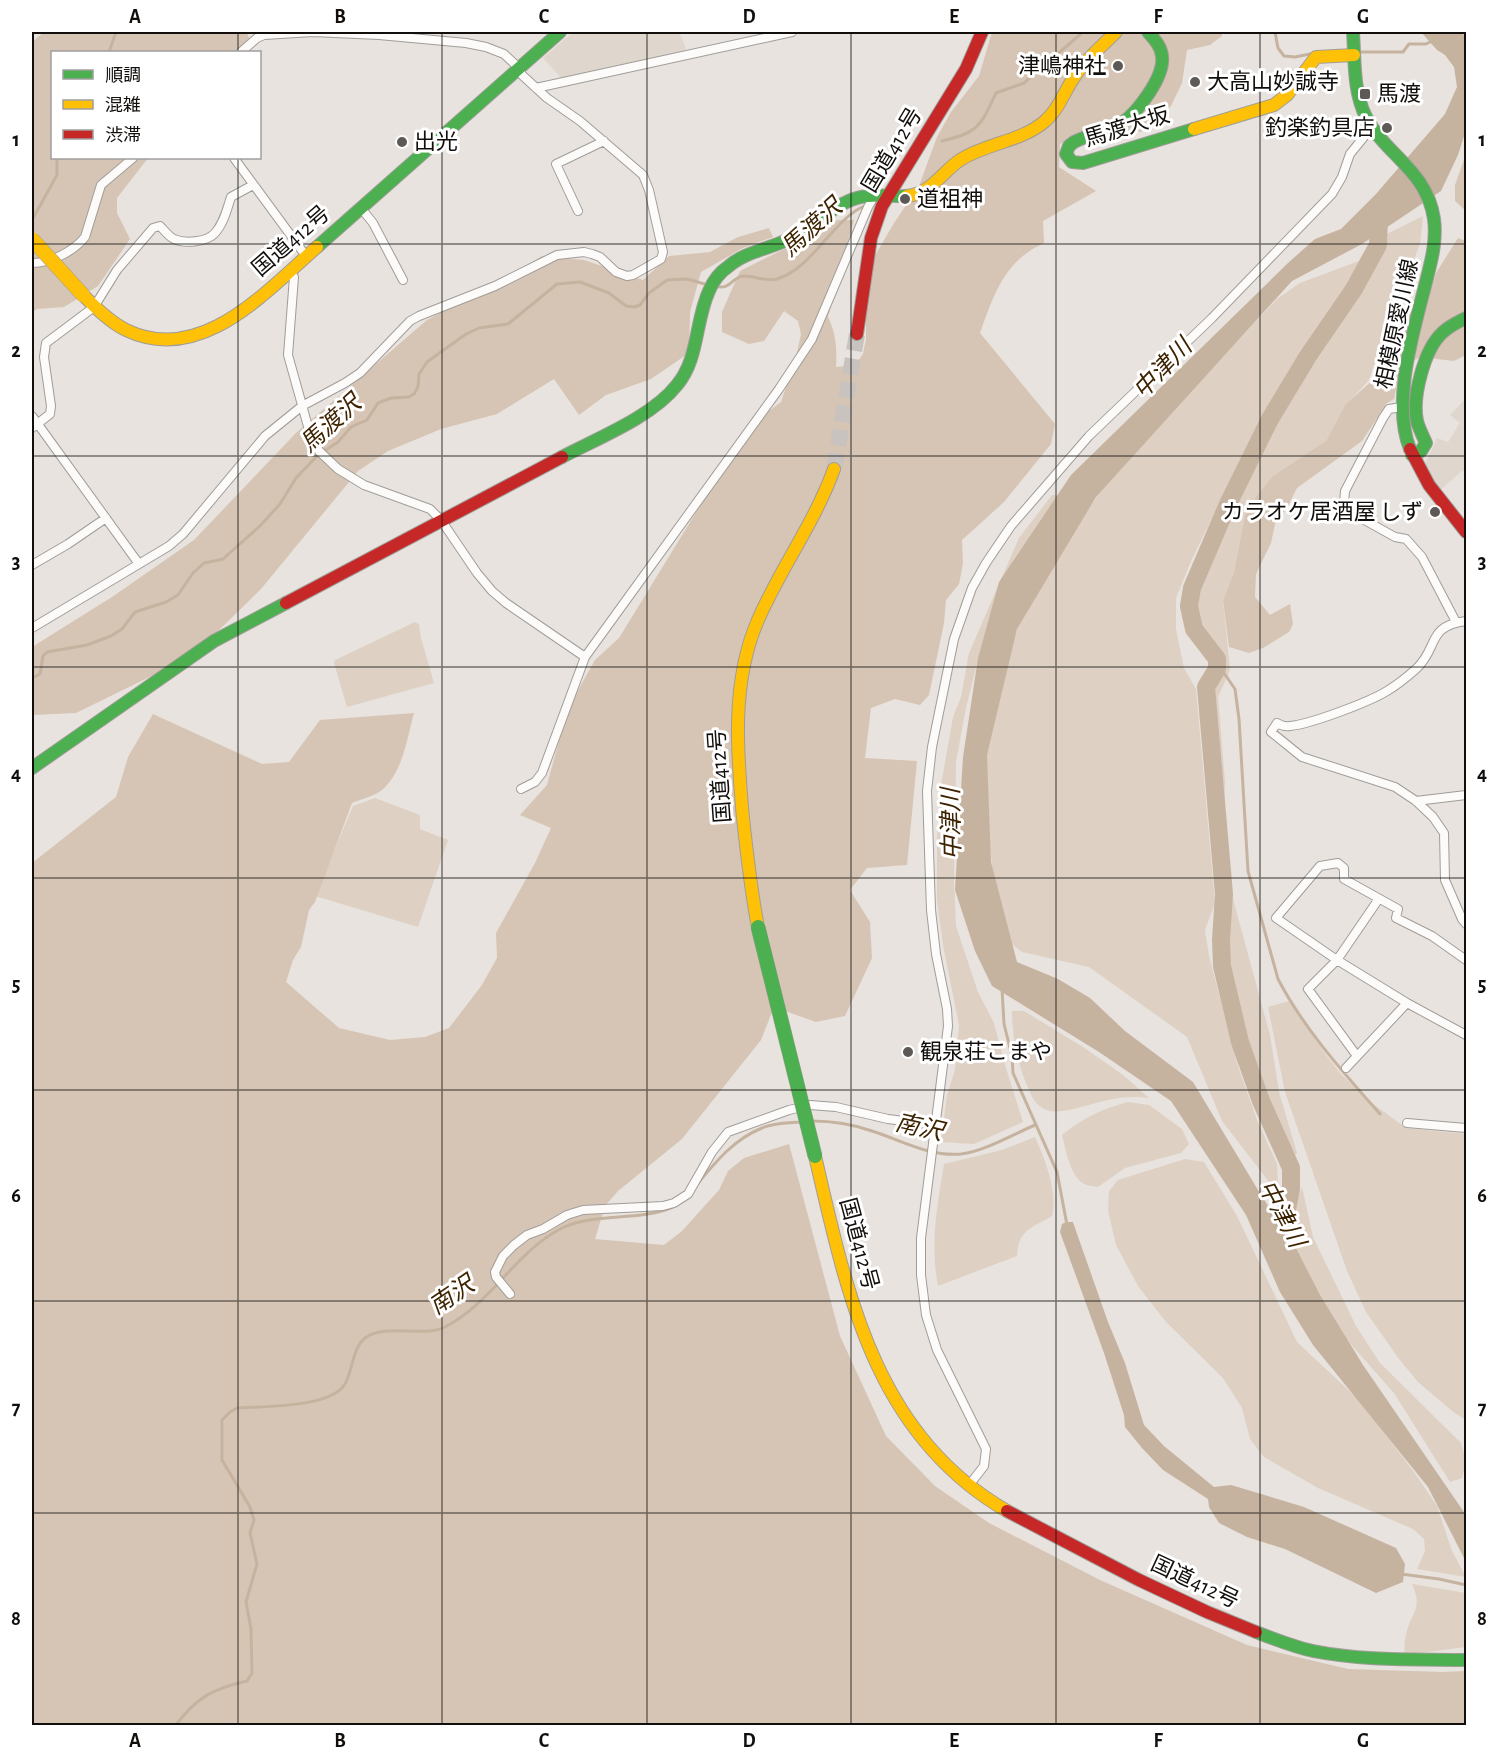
<svg xmlns="http://www.w3.org/2000/svg" width="1498" height="1757" font-family="'Alegreya Sans','Noto Sans JP',sans-serif">
<style>
.built{fill:#dfd7cd}
.green{fill:#ded1c4}
.forest{fill:#d6c5b4}
.water{fill:#c6b39f}
.lines{fill:none;stroke-linecap:round;stroke-linejoin:round}
.stream{stroke:#c6b39f;stroke-width:3}
.river{stroke:#c6b39f;stroke-width:18}
.highway-tunnel{stroke:#c8c3be;stroke-width:16;stroke-dasharray:16 8;stroke-linecap:butt}
.street-casing{stroke:#a09d99;stroke-width:10}
.fast-casing{stroke:#a09d99;stroke-width:14}
.slow-casing{stroke:#a09d99;stroke-width:14}
.jam-casing{stroke:#a09d99;stroke-width:14}
.street{stroke:#fcfbfa;stroke-width:8}
.fast{stroke:#4caf50;stroke-width:12}
.slow{stroke:#ffc107;stroke-width:12}
.jam{stroke:#c62828;stroke-width:12}
.fast-bridge-casing{stroke:#a09d99;stroke-width:15;stroke-linecap:butt}
.slow-bridge-casing{stroke:#a09d99;stroke-width:15;stroke-linecap:butt}
.fast-bridge{stroke:#4caf50;stroke-width:14}
.slow-bridge{stroke:#ffc107;stroke-width:14}
.grid{fill:none;stroke:#110e0c;stroke-width:1.5;stroke-opacity:0.55}
.poi-dot{fill:#5c5956;stroke:#fff;stroke-width:2}
.labels{text-anchor:middle;dominant-baseline:central;stroke-width:6;stroke-linejoin:round;paint-order:stroke}
.poi-label{font-size:22px;fill:#110e0c;stroke:#fff;text-anchor:start}
.street-label{font-size:22px;fill:#110e0c;stroke:#fff}
.water-label{font-size:24px;font-style:italic;fill:#3d2300;stroke:#fff}
.neatline{fill:none;stroke:#110e0c;stroke-width:2}
.grid-label{font-size:20px;text-anchor:middle;font-weight:bold;fill:#110e0c}
</style>
<rect width="100%" height="100%" fill="#e8e3de"/>
<!-- built -->
<path class="built" d="M573,32H679L686,48L684,52L562,79L543,58Z
M1466,398V472L1462,471L1440,490L1425,465L1437,438L1448,442L1460,423L1450,415Z"/>
<!-- green -->
<path class="green" d="M1423,216L1420,244L1387,328L1369,380L1347,404L1326,441L1246,510L1234,572L1223,600L1230,670L1218,697L1225,782L1224,811L1219,810L1211,697L1215,683L1225,667L1216,646L1195,614L1203,566L1267,434L1302,373L1353,297L1387,234Z
M1359,261L1345,292L1327,320L1292,366L1262,416L1192,559L1176,598V629L1184,668L1196,689L1215,903L1205,930L1209,956L1238,1066L1257,1120L1277,1164L1278,1183L1283,1200L1222,1121L1187,1037L1089,967L1022,952L1008,941L994,886L987,818L986,750L999,681L1031,591L1110,478L1277,299L1300,283Z
M1052,495H1062L993,614L981,647L966,708L956,762L954,882L956,926L978,992L994,1023L1005,1065L1023,1122L974,1144L941,1142L947,1095L955,1070L959,1025L943,945L937,900V841L941,785L953,717L961,697L969,653L1019,538Z
M415,622L419,624L421,638L434,683L347,707L334,663L335,660Z
M375,798L420,815V829L448,840L418,927L315,896L353,806Z
M1227,877L1270,1035L1279,1092L1297,1153L1292,1158L1275,1126L1264,1098L1240,1017L1226,961Z
M1289,1001L1326,1055L1341,1074L1369,1101L1406,1128L1466,1134V1420L1452,1411L1418,1382L1399,1359L1366,1312L1347,1271L1285,1092L1268,1007Z
M1012,1011H1024L1083,1047L1123,1075L1149,1098C1135,1096 1122,1097 1108,1100C1091,1103 1059,1117 1044,1109C1034,1104 1030,1093 1026,1083C1017,1062 1012,1034 1012,1011Z
M1128,1102L1149,1105L1182,1129L1189,1144L1181,1153L1125,1168L1098,1187C1094,1186 1088,1186 1084,1184C1070,1176 1066,1150 1062,1135C1081,1119 1104,1108 1128,1102Z
M1035,1137C1045,1159 1058,1192 1052,1216C1032,1228 1018,1230 1017,1256L938,1286C930,1243 937,1207 944,1164L1002,1150Z
M1185,1159L1204,1162L1237,1216L1297,1342L1359,1400L1414,1472L1437,1506L1452,1551L1466,1577L1417,1569L1425,1551L1424,1539L1413,1529L1318,1488L1264,1457L1250,1439L1242,1408L1223,1378L1166,1322L1138,1286L1116,1245L1108,1210L1109,1191L1118,1180Z
M1302,1187L1313,1237L1356,1326L1380,1363L1461,1443L1466,1461L1462,1478L1450,1482L1394,1393L1331,1322L1294,1258V1238L1289,1223Z
M1412,1584L1466,1593V1647L1404,1655C1405,1648 1404,1641 1406,1635C1410,1613 1424,1610 1412,1584Z"/>
<!-- forest -->
<path class="forest" d="M44,32H247L251,44L240,52H52V158H148L117,198V213L130,239L98,286L64,307L37,309L32,312V42Z
M992,32H1222V36L1210,45L1187,50L1182,83L1171,106L1141,132L1106,128L1084,133L1060,144L1059,167L1096,191L1043,221L1044,243C1004,261 994,295 980,333L1055,424L1051,444L1004,502L962,540L963,563L959,584L946,600L944,623L929,695L920,705L895,699L871,708L865,758L917,761L907,865L867,868L850,890L870,922L872,958L845,1016L816,1022L774,1007L761,1040L682,1139L618,1191L605,1206L595,1239L664,1245L682,1231L719,1190L728,1171L744,1158L789,1144L840,1336L886,1436L935,1486L989,1523L1100,1580L1247,1645L1348,1669L1443,1672L1466,1671V1725L32,1726V863L116,797L128,757L153,714L262,764L289,762L320,720L414,713C407,738 403,772 382,790C375,796 361,799 352,803L315,902L309,910L301,947L293,960L286,982L339,1028L390,1040L425,1037L449,1028L482,985L497,958L496,933L535,863L551,828L520,815L547,785L568,708L595,660L619,638L749,426L781,402L796,358L801,334L798,321L784,311L764,341L749,344L722,332V312L740,271L824,229L837,220H854L828,317C836,333 837,349 836,367L855,365L863,354L866,339V304L873,259L894,223L919,186L937,137L951,112L979,76Z
M1466,154V211L1455,201V185Z
M769,228L773,237L743,248L701,272L690,312L689,353L651,379L606,395L579,415L554,379L497,414L441,429L388,451L358,471L261,589L218,631L176,664L76,713L32,715V647L112,597L194,540L296,433L427,320L504,279L542,256L584,260L643,280L669,256L710,252L738,237Z
M1458,238L1466,241V355L1454,361L1420,357L1400,368L1394,399L1387,403L1362,441L1297,488L1287,508L1275,524L1271,543L1256,574L1255,597L1270,615L1290,604L1293,624L1289,632L1263,648L1249,653L1229,647L1223,600L1234,572L1246,510L1273,476L1326,441L1346,404L1374,379L1390,319L1427,302L1436,273Z"/>
<!-- water -->
<path class="water" d="M1421,32H1462L1466,39V130L1458,155L1441,191L1362,244L1292,281L1096,497L1017,629L987,755L991,862L1017,962L1058,979L1090,998L1125,1031L1193,1082L1261,1195L1296,1248L1320,1295L1363,1365L1466,1515V1562L1428,1487L1313,1345L1280,1292L1246,1215L1171,1101L1099,1052L992,986L975,951L955,890L963,757L978,658L999,582L1071,475L1288,263L1315,239L1341,229L1376,194L1445,114L1457,87L1454,67L1445,55L1437,50Z
M1066,1222H1073L1075,1228L1108,1322L1125,1363L1144,1425L1164,1446L1214,1487L1231,1485L1304,1507L1396,1548L1405,1564L1403,1582L1376,1593L1285,1549L1247,1537L1219,1523L1209,1507L1208,1499L1163,1470L1142,1448L1125,1427L1124,1415L1104,1353L1060,1232L1062,1224Z"/>
<g class="lines">
<!-- stream -->
<path class="stream" d="M1208,32H1219
M1275,32L1278,48L1284,56L1295,57L1315,53
M109,52L116,32
M1357,52H1403L1409,44H1426L1432,41
M942,141C979,132 980,127 996,93L1024,83L1083,32
M32,220L57,175V158
M715,286C731,291 731,277 744,276C755,276 766,282 777,279C812,268 831,223 862,207
M1217,663L1235,689L1239,719L1248,871L1278,979C1304,1029 1343,1072 1380,1114
M32,678L40,674L43,656L47,652L87,645L111,636L122,629L135,612L166,602L178,595L193,573L204,563L223,559L260,526L280,504L296,478L318,455L338,442L351,427L367,420L378,403L391,398L409,397L414,394L418,387L419,374L427,362L466,334L479,328L508,324L557,284L580,282L609,293L626,306L634,307L640,305L649,293L667,280L687,279L708,285
M1002,989L1004,1024L1012,1056L1013,1073L1057,1172L1067,1225
M812,1121C833,1121 852,1124 872,1131C901,1140 929,1157 961,1154C985,1151 1014,1134 1035,1125
M699,1182C718,1159 735,1139 762,1128C773,1123 788,1123 800,1122
M1401,1574L1439,1579L1466,1585
M175,1726C197,1697 212,1689 247,1681L252,1673L251,1629L246,1602L257,1564L250,1533L254,1520L250,1507L222,1460V1420L230,1412L237,1408C263,1406 331,1408 345,1384C353,1370 352,1349 365,1338C385,1323 424,1338 445,1327C491,1304 515,1252 562,1228C596,1212 638,1222 673,1207"/>
<!-- river -->
<path class="river" d="M1274,1250L1281,1239L1291,1189V1168L1261,1101L1240,1042L1222,966L1221,940L1224,894L1206,687L1217,669V659L1194,629L1189,606L1192,588L1228,504L1270,419L1308,356L1354,289L1378,245L1379,217"/>
<!-- highway-tunnel -->
<path class="highway-tunnel" d="M834,469L857,334"/>
<!-- street casing -->
<g class="street-casing">
<path id="street" d="M536,88L792,32
M234,158L306,256
M361,208L373,223L403,280
M578,211L556,164L604,141
M32,263C50,263 73,252 85,237L101,185L133,158
M289,270L294,277L288,355L309,430L319,451L338,469L364,485L430,509L441,520L477,573L492,591L506,603L585,657
M1402,407L1389,409L1383,418L1345,491L1344,504L1350,512L1395,537L1406,539L1422,557L1456,622
M32,416L139,564
M32,428L50,414L51,406L44,357L46,343L94,307L117,270L153,228L160,226C164,230 169,237 174,239C185,244 207,242 215,233C224,223 227,209 231,197L253,185
M32,565L68,544L106,518
M1466,621C1426,626 1439,648 1416,669C1407,677 1397,685 1387,691C1369,702 1311,724 1290,726C1285,727 1282,726 1277,723L1271,732L1302,757L1395,787L1416,801L1433,817L1444,833L1445,880L1462,919L1466,924
M32,628L169,546L183,534L265,436L302,406L345,383L360,373L410,321L419,316L495,286L557,255L584,252L592,254L600,257L616,272L627,276L633,275L661,259L663,252L649,190L643,175L580,121L547,98L522,75L519,68L504,54L486,47L466,43L379,35L313,32L264,35L257,38L241,52
M521,789L535,782L542,773L585,657L779,389L812,339L868,207L875,195
M1416,801L1466,795
M1466,960L1432,936L1396,918L1398,909L1344,879V868L1338,863L1320,866L1276,918L1337,960L1407,1003L1466,1035
M1357,1056L1308,989L1337,960L1378,900
M1346,1068L1407,1003
M1407,1123L1466,1128
M510,1294L496,1277L495,1272L503,1256L514,1245L527,1235L543,1229L567,1215L583,1210L663,1206L674,1203L688,1194L712,1152L728,1132L789,1110L810,1105L836,1107L888,1119L936,1125
M970,1484L984,1466L986,1449L937,1350L926,1315L921,1275V1238L948,1026L947,1009L936,954L931,910L927,791L932,747L954,639L972,588L986,563L1011,526L1089,436L1212,318L1332,194L1342,177L1350,154L1372,127"/>
</g>
<!-- fast casing -->
<g class="fast-casing">
<path id="fast" d="M1148,32C1154,39 1161,46 1162,56C1165,76 1138,112 1122,123C1107,132 1090,134 1074,142L1069,146L1066,154L1072,162L1083,163L1194,129
M1353,32C1355,61 1353,91 1366,117C1385,155 1427,170 1434,219C1437,241 1431,262 1426,282C1414,330 1391,402 1410,449
M317,247L560,32
M1412,455L1421,451L1426,443C1423,436 1419,429 1417,421C1412,397 1424,350 1442,333C1449,326 1458,322 1466,318
M562,457C598,438 652,417 677,385C699,359 695,321 709,291C713,281 720,272 729,266C745,252 768,249 787,240C812,229 830,206 857,198C874,193 891,197 907,196
M32,768L214,641L286,603
M1256,1632C1274,1639 1294,1647 1313,1651C1363,1661 1415,1659 1466,1660"/>
</g>
<!-- slow casing -->
<g class="slow-casing">
<path id="slow" d="M1194,129L1274,105L1287,95L1316,57L1354,55
M907,196C931,194 942,172 960,160C986,143 1020,142 1044,122C1059,110 1064,91 1075,76C1086,59 1102,46 1116,32
M83,295C96,308 110,322 126,330C201,366 265,292 317,247
M758,927C751,891 747,855 743,818C737,752 731,682 758,620C781,567 814,524 834,469
M815,1156C847,1293 874,1434 1007,1511"/>
</g>
<!-- jam casing -->
<g class="jam-casing">
<path id="jam" d="M857,334L871,238L882,206L966,69L982,32
M1410,449L1429,485L1466,532
M286,603L562,457
M1007,1511L1139,1580L1207,1612L1256,1632"/>
</g>
<!-- street -->
<use href="#street" class="street"/>
<!-- fast -->
<use href="#fast" class="fast"/>
<!-- slow -->
<use href="#slow" class="slow"/>
<!-- jam -->
<use href="#jam" class="jam"/>
<!-- fast-bridge casing -->
<g class="fast-bridge-casing">
<path id="fast-bridge" d="M758,927L815,1156"/>
</g>
<!-- slow-bridge casing -->
<g class="slow-bridge-casing">
<path id="slow-bridge" d="M32,239L83,295"/>
</g>
<!-- fast-bridge -->
<use href="#fast-bridge" class="fast-bridge"/>
<!-- slow-bridge -->
<use href="#slow-bridge" class="slow-bridge"/>
</g>
<!-- grid -->
<path class="grid" d="M238,32V52M442,32V1726M647,32V1726M851,32V1726M1056,32V1726M1260,32V1726M238,158V1726M32,244H1466M32,456H1466M32,667H1466M32,878H1466M32,1090H1466M32,1301H1466M32,1513H1466"/>
<!-- markers -->
<g class="poi-dot">
<circle cx="1118" cy="66" r="6"/>
<circle cx="1195" cy="82" r="6"/>
<rect x="1359" y="88" width="12" height="12" rx="3"/>
<circle cx="1387" cy="128" r="6"/>
<circle cx="402" cy="142" r="6"/>
<circle cx="905" cy="199" r="6"/>
<circle cx="1435" cy="512" r="6"/>
<circle cx="908" cy="1052" r="6"/>
</g>
<g class="labels">
<!-- poi labels -->
<g class="poi-label">
<text x="1106" y="66" text-anchor="end">津嶋神社</text>
<text x="1207" y="82">大高山妙誠寺</text>
<text x="1377" y="94">馬渡</text>
<text x="1375" y="128" text-anchor="end">釣楽釣具店</text>
<text x="414" y="142">出光</text>
<text x="917" y="199">道祖神</text>
<text x="1423" y="512" text-anchor="end">カラオケ居酒屋 しず</text>
<text x="920" y="1052">観泉荘こまや</text>
</g>
<!-- street labels -->
<g class="street-label">
<text transform="translate(1127 127) rotate(-17)">馬渡大坂</text>
<text transform="translate(892 150) rotate(-59)">国道412号</text>
<text transform="translate(291 241) rotate(-41)">国道412号</text>
<text transform="translate(1397 324) rotate(-78)">相模原愛川線</text>
<text transform="translate(720 776) rotate(-94)">国道412号</text>
<text transform="translate(859 1244) rotate(75)">国道412号</text>
<text transform="translate(1195 1582) rotate(25)">国道412号</text>
</g>
<!-- water labels -->
<g class="water-label">
<text transform="translate(812 228) rotate(-42)">馬渡沢</text>
<text transform="translate(1163 369) rotate(-46)">中津川</text>
<text transform="translate(331 424) rotate(-42)">馬渡沢</text>
<text transform="translate(952 824) rotate(-91)">中津川</text>
<text transform="translate(919 1128) rotate(13)">南沢</text>
<text transform="translate(1281 1214) rotate(62)">中津川</text>
<text transform="translate(452 1296) rotate(-34)">南沢</text>
</g>
</g>
<!-- border -->
<rect width="1498" height="1757" fill="none" stroke="#ffffff" stroke-width="66"/>
<!-- legend -->
<rect x="51" y="51" width="210" height="108" fill="#ffffff" stroke="#a09f9e" stroke-width="1.5"/>
<rect x="63" y="70" width="30" height="9" fill="#4caf50" stroke="#a09f9e" stroke-width="1.5"/>
<text x="105" y="81" font-size="18" fill="#110e0c">順調</text>
<rect x="63" y="100" width="30" height="9" fill="#ffc107" stroke="#a09f9e" stroke-width="1.5"/>
<text x="105" y="111" font-size="18" fill="#110e0c">混雑</text>
<rect x="63" y="130" width="30" height="9" fill="#c62828" stroke="#a09f9e" stroke-width="1.5"/>
<text x="105" y="141" font-size="18" fill="#110e0c">渋滞</text>
<rect x="33" y="33" width="1432" height="1691" class="neatline"/>
<g class="grid-label">
<text x="135" y="23">A</text>
<text x="340" y="23">B</text>
<text x="544" y="23">C</text>
<text x="749" y="23">D</text>
<text x="954" y="23">E</text>
<text x="1158" y="23">F</text>
<text x="1363" y="23">G</text>
<text x="16" y="146">1</text>
<text x="1482" y="146">1</text>
<text x="16" y="357">2</text>
<text x="1482" y="357">2</text>
<text x="16" y="568">3</text>
<text x="1482" y="568">3</text>
<text x="16" y="780">4</text>
<text x="1482" y="780">4</text>
<text x="16" y="991">5</text>
<text x="1482" y="991">5</text>
<text x="16" y="1202">6</text>
<text x="1482" y="1202">6</text>
<text x="16" y="1414">7</text>
<text x="1482" y="1414">7</text>
<text x="16" y="1625">8</text>
<text x="1482" y="1625">8</text>
<text x="135" y="1747">A</text>
<text x="340" y="1747">B</text>
<text x="544" y="1747">C</text>
<text x="749" y="1747">D</text>
<text x="954" y="1747">E</text>
<text x="1158" y="1747">F</text>
<text x="1363" y="1747">G</text>
</g>
</svg>
